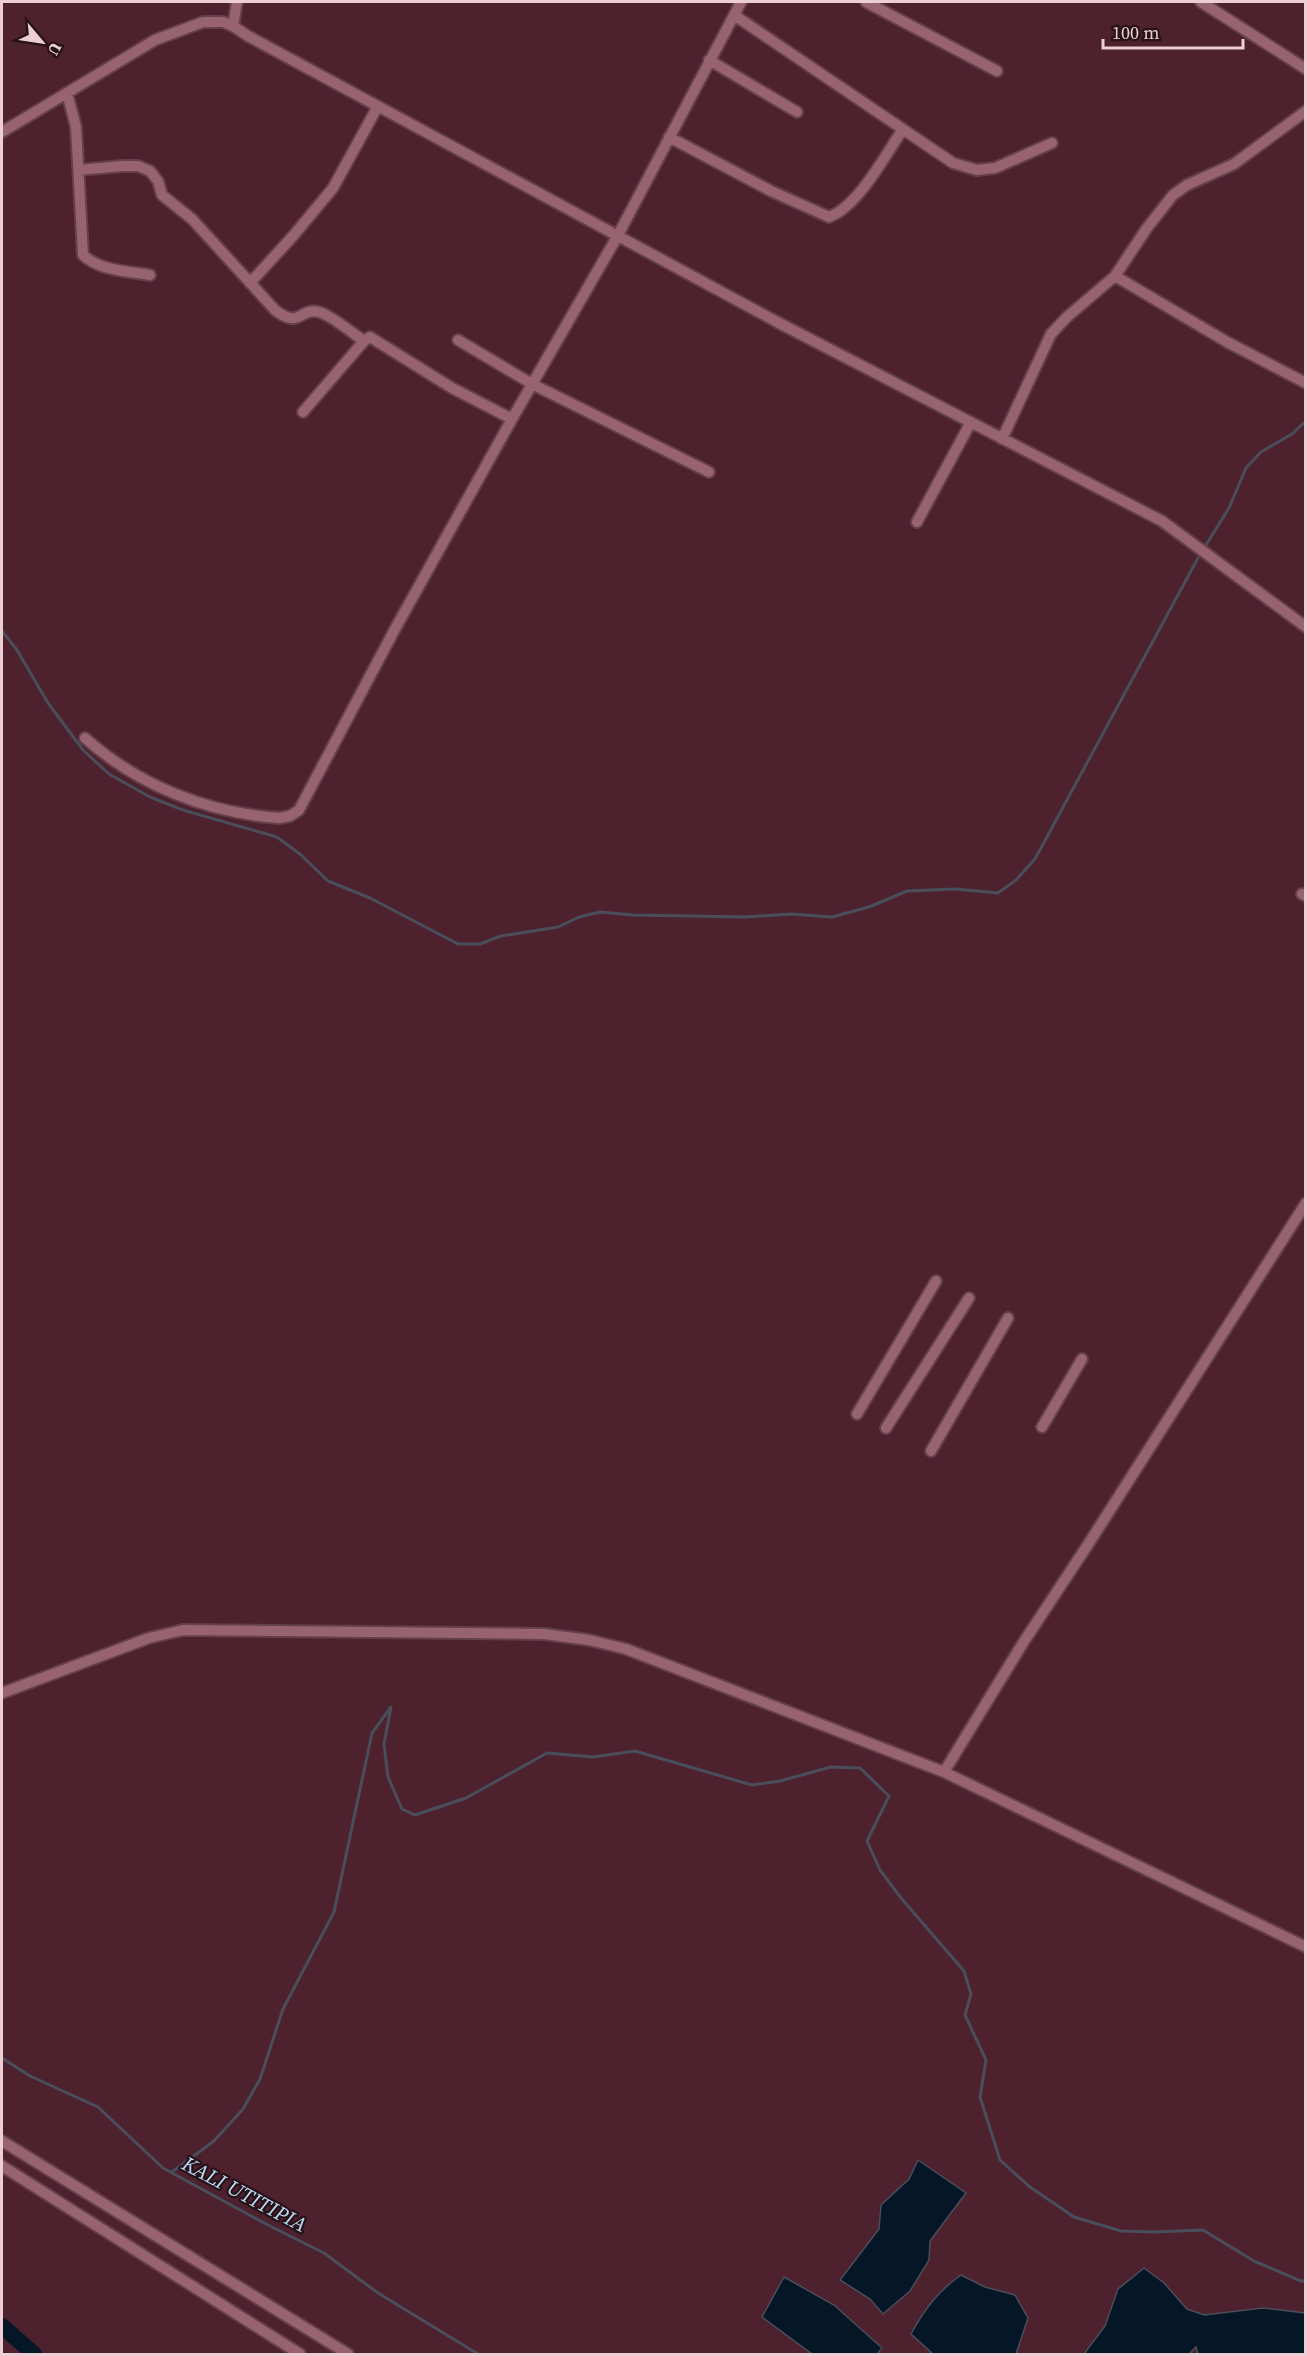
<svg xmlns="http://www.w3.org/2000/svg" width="1307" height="2356" font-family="'Source Serif 4',serif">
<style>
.water{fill:#051726;stroke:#4a4e5a;stroke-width:1.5}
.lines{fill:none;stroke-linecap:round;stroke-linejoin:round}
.stream{stroke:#4a4e5a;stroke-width:3}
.river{stroke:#051726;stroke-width:16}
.minor-casing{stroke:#653f4b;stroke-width:14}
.minor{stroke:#976370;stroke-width:10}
.labels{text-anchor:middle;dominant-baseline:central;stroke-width:4.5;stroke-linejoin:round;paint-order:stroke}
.water-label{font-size:21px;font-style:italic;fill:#bad9f4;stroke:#271218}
</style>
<rect width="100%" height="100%" fill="#4d212e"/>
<!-- water -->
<path class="water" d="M918,2160L966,2193L930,2241L929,2260L910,2291L883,2314L870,2299L840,2280L879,2229L881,2205L909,2179Z
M1144,2268L1164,2283L1187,2309L1204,2315L1263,2308L1305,2313V2354H1198L1196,2347L1189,2354H1084L1105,2326L1118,2289Z
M961,2275L985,2287L1015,2295L1028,2318L1016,2354H933L911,2334C924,2310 938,2291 961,2275Z
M784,2277L834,2305L882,2348L877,2354H812L762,2317Z"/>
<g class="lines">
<!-- stream -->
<path class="stream" d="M1206,545L1229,508L1246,468L1261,452L1292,434L1306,421
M2,631L17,650L48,703L83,750L109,774L150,797L183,810L277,837L301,855L328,881L370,898L458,944H480L501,936L558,927L579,917L600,912L633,915L746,917L791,914L832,917L869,907L907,891L955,889L998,893L1016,880L1035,859L1198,558
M2,2058L30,2076L98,2107L163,2168L264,2223L324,2253L378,2293L478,2354
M172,2172L214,2141L243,2109L260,2079L283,2009L334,1912L372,1733L391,1707L384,1744L388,1777L402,1809L415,1815L466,1798L547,1753L593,1757L635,1751L752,1785L780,1781L831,1767L860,1768L889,1796L867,1841L880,1870L901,1898L964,1971L971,1994L965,2015L986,2060L980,2097L1000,2160L1030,2187L1074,2217L1121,2231L1154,2232L1203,2230L1254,2261L1301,2281H1306"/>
<!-- river -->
<path class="river" d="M2,2326L34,2354"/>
<!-- minor casing -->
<g class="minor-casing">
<path id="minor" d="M237,2L233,26L248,36L779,323L1162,521L1306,627
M866,2L997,71
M1201,2L1306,69
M734,15L953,163L977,170L995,168L1052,143
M709,60L797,112
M67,93L76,127L83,255C100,271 128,271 150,275
M2,132L155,40L203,22H223L233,26
M669,137L771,191L829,217C858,207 886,154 903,129
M79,170L122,166H138L150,171L158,181L162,195L192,219L275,310C301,330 299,307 319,312C331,315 352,333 364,341
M1115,276L1227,342L1306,383
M250,283L293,236L333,188L378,106
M458,340L532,384L709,472
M303,412L364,341L370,337L452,388L512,419
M1002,439L1051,334L1067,317L1115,276L1147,228L1173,195L1187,185L1234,164L1306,111
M917,522L971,422
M85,738C139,786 208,813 279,818L290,816L299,810L395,629L512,419L617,237L741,2
M1302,894L1306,896
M857,1414L936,1281
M1042,1427L1082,1359
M886,1428L969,1298
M931,1451L1008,1318
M2,1693L149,1638L183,1630L544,1634L589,1640L626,1649L944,1772L1306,1947
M944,1772L1023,1643L1089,1543L1306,1203
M2,2141L348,2354
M2,2166L300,2354"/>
</g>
<!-- minor -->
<use href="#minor" class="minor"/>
</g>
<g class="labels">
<!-- water labels -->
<g class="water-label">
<text transform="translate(245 2194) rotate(28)">KALI UTITIPIA</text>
</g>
</g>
<!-- border -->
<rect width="1307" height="2356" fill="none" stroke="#ecced4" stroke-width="6"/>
<!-- north arrow -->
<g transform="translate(42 42) rotate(119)" stroke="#271218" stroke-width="4.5" paint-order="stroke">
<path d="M0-4.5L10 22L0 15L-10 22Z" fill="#ecced4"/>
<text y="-9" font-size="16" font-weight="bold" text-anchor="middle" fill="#ecced4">U</text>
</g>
<!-- scale -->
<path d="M1103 39v9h140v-9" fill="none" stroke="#ecced4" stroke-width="3"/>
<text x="1112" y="39" font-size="18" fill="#ecced4" stroke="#271218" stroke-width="4.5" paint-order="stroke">100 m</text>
</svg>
